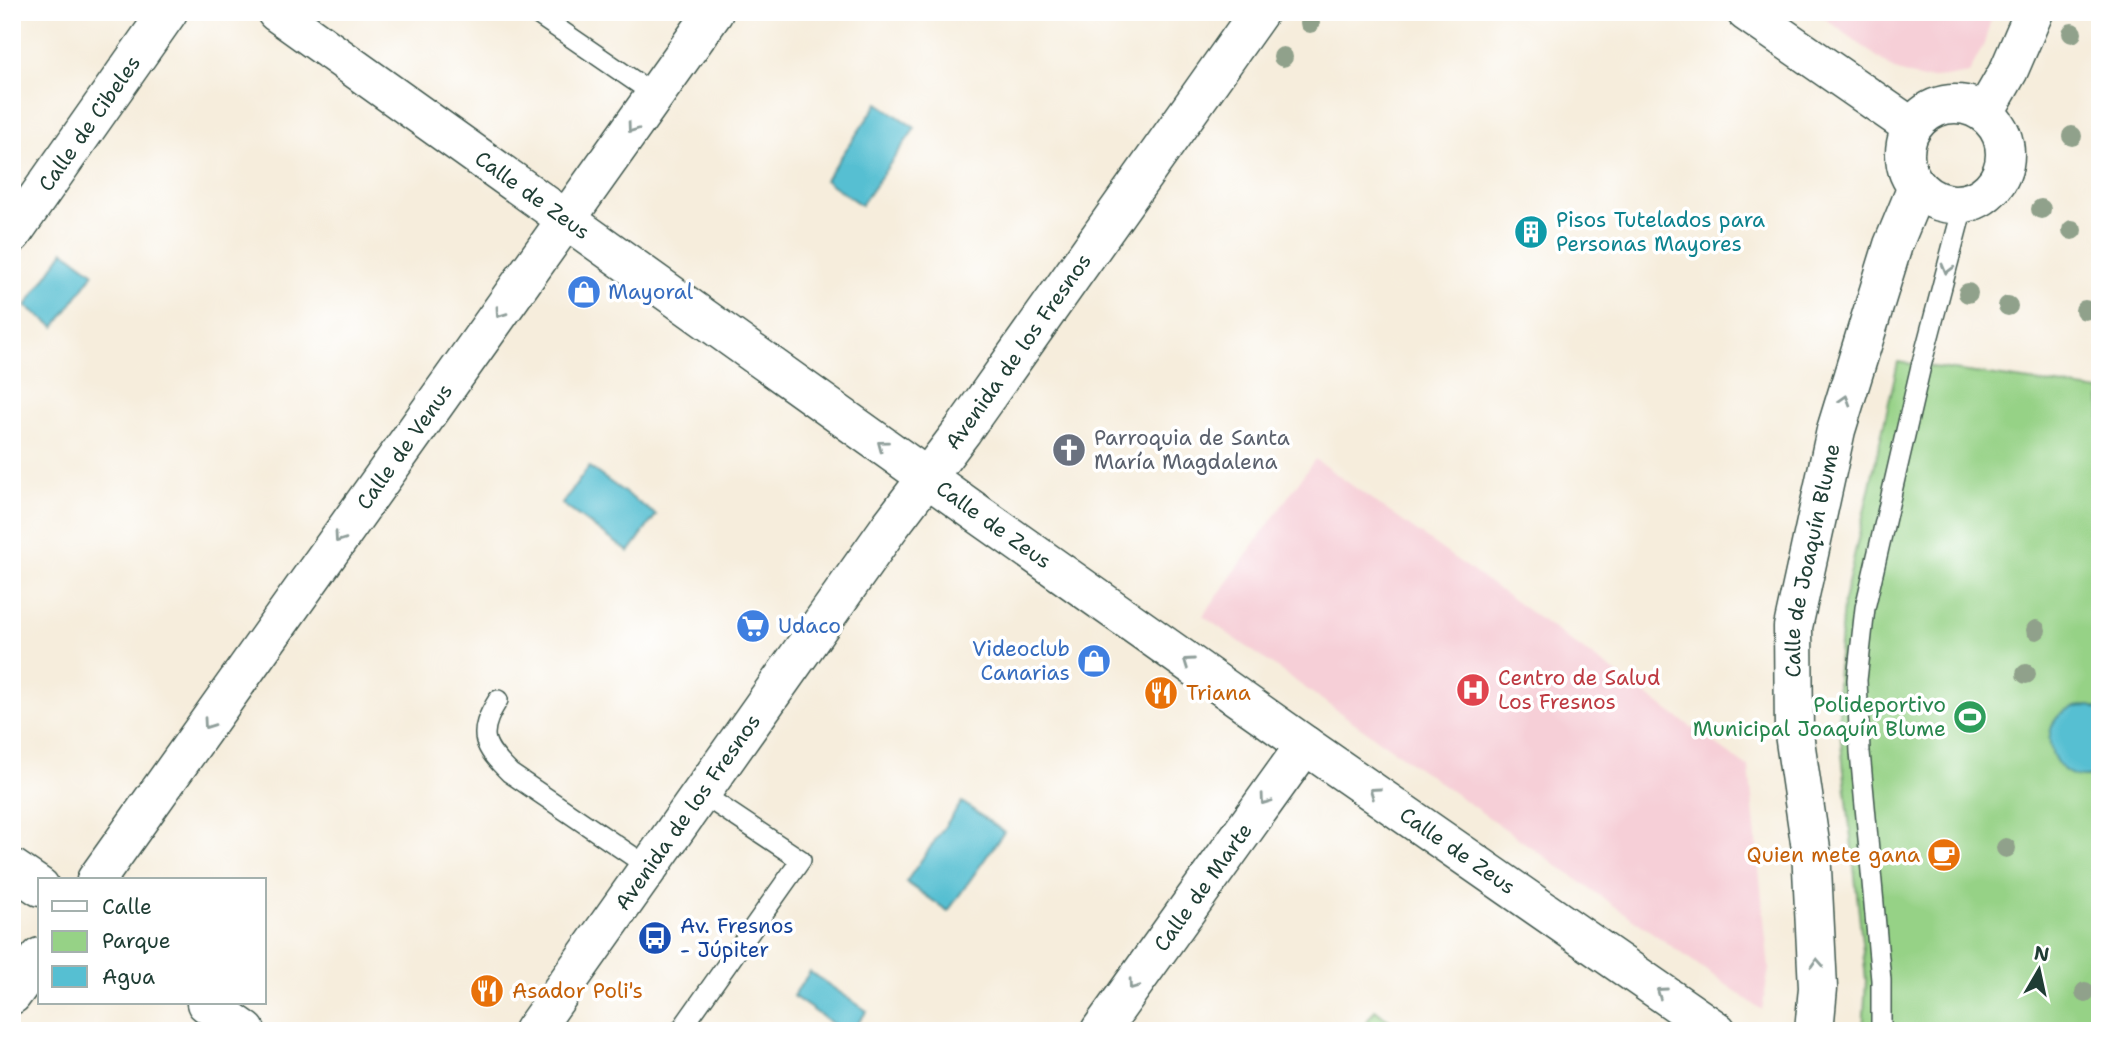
<svg xmlns="http://www.w3.org/2000/svg" width="2112" height="1043" font-family="'Shantell Sans',sans-serif">
<style>
.built{fill:#f6cfd7}
.green{fill:#96d286;stroke:#5a885d;stroke-width:2}
.water{fill:#56bfd2;stroke:#3a7e83;stroke-width:2}
.lines{fill:none;stroke-linecap:round;stroke-linejoin:round}
.lane-casing{stroke:#3f574d;stroke-width:22}
.street-casing{stroke:#3f574d;stroke-width:41}
.lane{stroke:#fff;stroke-width:19}
.street{stroke:#fff;stroke-width:38}
.tree{fill:#90a18b}
.oneway{stroke:#8f9e9a}
.labels{text-anchor:middle;dominant-baseline:central;stroke-width:7;stroke-linejoin:round;paint-order:stroke}
.street-label{font-size:21px;fill:#1f3d34;stroke:#fff}
.culture-label{font-size:21px;fill:#0d838f;stroke:#fff;text-anchor:start}
.shop-label{font-size:21px;fill:#366cbe;stroke:#fff;text-anchor:start}
.worship-label{font-size:21px;fill:#5b616d;stroke:#fff;text-anchor:start}
.health-label{font-size:21px;fill:#be3a42;stroke:#fff;text-anchor:start}
.food-label{font-size:21px;fill:#c56008;stroke:#fff;text-anchor:start}
.leisure-label{font-size:21px;fill:#27864d;stroke:#fff;text-anchor:end}
.transit-label{font-size:21px;fill:#164399;stroke:#fff;text-anchor:start}
</style>
<rect width="100%" height="100%" fill="#fff"/>
<filter id="ink" filterUnits="userSpaceOnUse"><feTurbulence type="fractalNoise" baseFrequency=".0143" numOctaves="2"/><feDisplacementMap in="SourceGraphic" scale="14" xChannelSelector="R" yChannelSelector="G"/><feConvolveMatrix kernelMatrix="1 2 1 2 8 2 1 2 1" color-interpolation-filters="sRGB"/></filter>
<filter id="wash" filterUnits="userSpaceOnUse"><feTurbulence type="fractalNoise" baseFrequency=".00686" numOctaves="4" result="noise"/><feDisplacementMap in="SourceGraphic" scale="28" xChannelSelector="R" yChannelSelector="G"/><feGaussianBlur stdDeviation="1.57" result="paint"/><feColorMatrix in="noise" values="0 0 0 0 0 0 0 0 0 0 0 0 0 0 0 0 0 1.4 0 .05"/><feComposite in="paint" operator="in"/></filter>
<g filter="url(#wash)">
<rect width="100%" height="100%" fill="#f6eddc"/>
<!-- built -->
<path class="built" d="M1816,12H1993L1984,44L1969,73L1946,77L1923,79L1895,70Z
M1315,459L1749,768L1769,969L1762,1010L1203,616Z"/>
<!-- green -->
<path class="green" d="M1898,362L2100,391V1031H1863L1866,980L1842,753L1837,681L1843,605Z
M1375,1010L1404,1031H1360Z"/>
<!-- water -->
<path class="water" d="M878,103L915,128L861,205L825,180Z
M64,251L94,273L55,327L26,306Z
M589,467L656,515L629,552L562,504Z
M2091,706L2100,710V773C2054,795 2027,720 2075,707C2080,706 2086,706 2091,706Z
M962,802L1004,832L948,911L906,882Z
M810,972L867,1011L852,1031H843L793,996Z"/>
</g>
<g filter="url(#ink)">
<g class="lines">
<!-- lane casing -->
<g class="lane-casing">
<path id="lane" d="M534,12L655,95
M498,700C476,735 483,746 510,773L650,868
M680,1031L801,860L702,794
M1881,1031V980L1860,752L1857,680L1865,608L1921,366L1964,203"/>
</g>
<!-- street casing -->
<g class="street-casing">
<g id="street">
<path id="s1" d="M276,12L974,511L1305,745L1717,1031"/>
<path d="M1746,12L1912,127"/>
<circle cx="1955" cy="154" r="50"/>
<path d="M1985,112L2009,70L2034,12"/>
<path id="s2" d="M12,234L168,12"/>
<path d="M12,868L40,887"/>
<path id="s3" d="M96,880L714,12"/>
<path d="M12,995L40,957"/>
<path d="M206,1003L246,1031"/>
<path id="s4" d="M533,1031L891,525L963,430L1259,12"/>
<path id="s5" d="M1100,1031L1305,745"/>
<path id="s6" d="M1814,1031L1818,988L1811,849L1794,734L1793,627L1836,430L1893,245L1917,187"/>
</g>
</g>
<!-- lane -->
<use href="#lane" class="lane"/>
<!-- street -->
<use href="#street" class="street"/>
</g>
<!-- trees -->
<g class="tree">
<circle cx="1310" cy="23" r="10"/>
<circle cx="2072" cy="33" r="10"/>
<circle cx="1283" cy="57" r="10"/>
<circle cx="2072" cy="136" r="10"/>
<circle cx="2041" cy="209" r="10"/>
<circle cx="2072" cy="230" r="10"/>
<circle cx="1968" cy="293" r="10"/>
<circle cx="2008" cy="306" r="10"/>
<circle cx="2085" cy="310" r="10"/>
<circle cx="2036" cy="630" r="10"/>
<circle cx="2026" cy="674" r="10"/>
<circle cx="2006" cy="848" r="10"/>
<circle cx="2085" cy="992" r="10"/>
</g>
<!-- one-way arrows -->
<defs><path id="oneway-chevron" d="M-2-3.5L2.5 0L-2 3.5" fill="none" stroke-width="1.6" stroke-linecap="round" stroke-linejoin="round" transform="scale(1.75)"/></defs>
<g class="oneway">
<use href="#oneway-chevron" transform="translate(632 128) rotate(126)"/>
<use href="#oneway-chevron" transform="translate(1947 269) rotate(105)"/>
<use href="#oneway-chevron" transform="translate(500 313) rotate(125)"/>
<use href="#oneway-chevron" transform="translate(1845 400) rotate(-73)"/>
<use href="#oneway-chevron" transform="translate(882 445) rotate(-143)"/>
<use href="#oneway-chevron" transform="translate(339 538) rotate(125)"/>
<use href="#oneway-chevron" transform="translate(1188 662) rotate(-145)"/>
<use href="#oneway-chevron" transform="translate(208 724) rotate(125)"/>
<use href="#oneway-chevron" transform="translate(1374 792) rotate(-145)"/>
<use href="#oneway-chevron" transform="translate(1265 800) rotate(126)"/>
<use href="#oneway-chevron" transform="translate(1817 963) rotate(-93)"/>
<use href="#oneway-chevron" transform="translate(1133 985) rotate(126)"/>
<use href="#oneway-chevron" transform="translate(1661 992) rotate(-145)"/>
</g>
</g>
<!-- icons -->
<defs>
<g id="building-disc" transform="scale(1.75)"><circle r="9.5" fill="#0f9aa8" stroke="#fff"/><path d="M-4-6H4V6H1V3H-1V6H-4ZM-2.5-4.3h1.7v1.8h-1.7ZM.8-4.3h1.7v1.8H.8ZM-2.5-1h1.7V.8h-1.7ZM.8-1h1.7V.8H.8Z" fill="#fff"/></g>
<g id="shop-disc" transform="scale(1.75)"><circle r="9.5" fill="#3f7fe0" stroke="#fff"/><path d="M-5-2.5h2.3a2.7 3.5 0 0 1 5.4 0H5L5.5 6h-11ZM-1.5-2.5h3a1.5 2.3 0 0 0-3 0Z" fill="#fff"/></g>
<g id="church-disc" transform="scale(1.75)"><circle r="9.5" fill="#6b7280" stroke="#fff"/><path d="M-1.2-6h2.4v3.5h3.3v2.4h-3.3V6h-2.4V-.1h-3.3v-2.4h3.3Z" fill="#fff"/></g>
<g id="supermarket-disc" transform="scale(1.75)"><circle r="9.5" fill="#3f7fe0" stroke="#fff"/><path d="M-6-5.5h2.5l.6 2H6L4.5 2H-2.5L-4.4-4H-6ZM-1.5 3.2a1.3 1.3 0 1 0 .1 0ZM3 3.2a1.3 1.3 0 1 0 .1 0Z" fill="#fff"/></g>
<g id="hospital-disc" transform="scale(1.75)"><circle r="9.5" fill="#e0444e" stroke="#fff"/><path d="M-5-5h3v3.5h4V-5h3V5h-3V1.5h-4V5h-3Z" fill="#fff"/></g>
<g id="restaurant-disc" transform="scale(1.75)"><circle r="9.5" fill="#e8710a" stroke="#fff"/><path d="M-5-6h1v4h1v-4h1v4h1v-4h1v5L-1.5 .5V6h-2V.5L-5-1ZM5-6V6H3V1.5H1.5Q1.5-4 5-6Z" fill="#fff"/></g>
<g id="stadium-disc" transform="scale(1.75)"><circle r="9.5" fill="#2e9e5b" stroke="#fff"/><path d="M0-5a6.5 5 0 1 0 0 10a6.5 5 0 1 0 0-10ZM-3.5-1.8h7v3.6h-7Z" fill="#fff"/></g>
<g id="cafe-disc" transform="scale(1.75)"><circle r="9.5" fill="#e8710a" stroke="#fff"/><path d="M-5.5-4.5H6V0H3Q3 3.5 0 3.5H-2.5Q-5.5 3.5-5.5 0ZM3-3.2v2h1.7v-2ZM-6 4.5H4V6H-6Z" fill="#fff"/></g>
<g id="bus-disc" transform="scale(1.75)"><circle r="9.5" fill="#1a4fb4" stroke="#fff"/><path d="M-5-6H5V4H4V6H2V4H-2V6H-4V4H-5ZM-3.5-4V0h7V-4ZM-3.5 1.2v1.5H-2V1.2ZM2 1.2v1.5H3.5V1.2Z" fill="#fff"/></g>
</defs>
<g fill-rule="evenodd">
<use href="#building-disc" x="1531" y="232"/>
<use href="#shop-disc" x="584" y="292"/>
<use href="#church-disc" x="1069" y="450"/>
<use href="#supermarket-disc" x="753" y="626"/>
<use href="#shop-disc" x="1094" y="661"/>
<use href="#hospital-disc" x="1473" y="690"/>
<use href="#restaurant-disc" x="1161" y="693"/>
<use href="#stadium-disc" x="1970" y="717"/>
<use href="#cafe-disc" x="1944" y="855"/>
<use href="#bus-disc" x="655" y="938"/>
<use href="#restaurant-disc" x="487" y="991"/>
</g>
<g class="labels">
<!-- street labels -->
<g class="street-label">
<text stroke="none"><textPath href="#s2" startOffset="135">Calle de Cibeles</textPath></text>
<text stroke="none"><textPath href="#s1" startOffset="315">Calle de Zeus</textPath></text>
<text stroke="none"><textPath href="#s4" startOffset="835">Avenida de los Fresnos</textPath></text>
<text stroke="none"><textPath href="#s3" startOffset="532">Calle de Venus</textPath></text>
<text stroke="none"><textPath href="#s1" startOffset="882">Calle de Zeus</textPath></text>
<text stroke="none"><textPath href="#s6" startOffset="474">Calle de Joaquín Blume</textPath></text>
<text stroke="none"><textPath href="#s4" startOffset="268">Avenida de los Fresnos</textPath></text>
<text stroke="none"><textPath href="#s1" startOffset="1449">Calle de Zeus</textPath></text>
<text stroke="none"><textPath href="#s5" startOffset="177">Calle de Marte</textPath></text>
</g>
<!-- culture labels -->
<g class="culture-label">
<text x="1556" y="220">Pisos Tutelados para<tspan x="1556" dy="24">Personas Mayores</tspan></text>
</g>
<!-- shop labels -->
<g class="shop-label">
<text x="608" y="292">Mayoral</text>
<text x="778" y="626">Udaco</text>
<text x="1070" y="649" text-anchor="end">Videoclub<tspan x="1070" dy="24">Canarias</tspan></text>
</g>
<!-- worship labels -->
<g class="worship-label">
<text x="1094" y="438">Parroquia de Santa<tspan x="1094" dy="24">María Magdalena</tspan></text>
</g>
<!-- health labels -->
<g class="health-label">
<text x="1498" y="678">Centro de Salud<tspan x="1498" dy="24">Los Fresnos</tspan></text>
</g>
<!-- food labels -->
<g class="food-label">
<text x="1186" y="693">Triana</text>
<text x="1920" y="855" text-anchor="end">Quien mete gana</text>
<text x="512" y="991">Asador Poli's</text>
</g>
<!-- leisure labels -->
<g class="leisure-label">
<text x="1946" y="705">Polideportivo<tspan x="1946" dy="24">Municipal Joaquín Blume</tspan></text>
</g>
<!-- transit labels -->
<g class="transit-label">
<text x="680" y="926">Av. Fresnos<tspan x="680" dy="24">- Júpiter</tspan></text>
</g>
</g>
<!-- margin -->
<rect width="2112" height="1043" fill="none" stroke="#fff" stroke-width="42"/>
<!-- legend -->
<rect x="38" y="878" width="228" height="126" fill="#ffffff" stroke="#a5b1ae" stroke-width="2"/>
<rect x="52" y="901" width="35" height="10" fill="#ffffff" stroke="#a5b1ae" stroke-width="2"/>
<text x="102" y="914" font-size="21" fill="#1f3d34">Calle</text>
<rect x="52" y="931" width="35" height="21" fill="#96d286" stroke="#a5b1ae" stroke-width="2"/>
<text x="102" y="948" font-size="21" fill="#1f3d34">Parque</text>
<rect x="52" y="966" width="35" height="21" fill="#56bfd2" stroke="#a5b1ae" stroke-width="2"/>
<text x="102" y="984" font-size="21" fill="#1f3d34">Agua</text>
<!-- north arrow -->
<g transform="translate(2039 970) rotate(9)" stroke="#ffffff" stroke-width="5" paint-order="stroke">
<path d="M0-5L12 26L0 18L-12 26Z" fill="#1f3d34"/>
<text y="-10" font-size="19" font-weight="bold" text-anchor="middle" fill="#1f3d34">N</text>
</g>
</svg>
